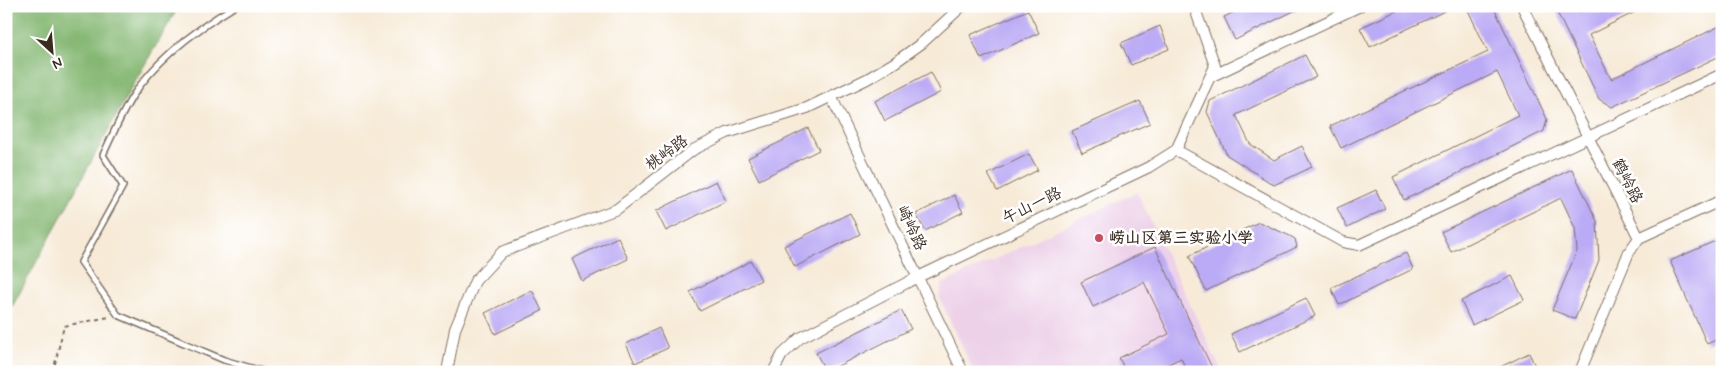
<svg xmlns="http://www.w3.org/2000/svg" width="1728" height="378" font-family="Mynerve,'LXGW WenKai TC',sans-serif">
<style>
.built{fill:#edd1e9}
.forest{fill:#84b772;stroke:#607048}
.building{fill:#bbaaf5}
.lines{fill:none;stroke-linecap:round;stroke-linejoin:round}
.lane-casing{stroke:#7d6e5f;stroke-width:8}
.street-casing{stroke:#7d6e5f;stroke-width:12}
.path{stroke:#7d6e5f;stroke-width:2;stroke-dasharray:4 4;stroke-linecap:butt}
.lane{stroke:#fff;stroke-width:5}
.street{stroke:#fff;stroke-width:10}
.poi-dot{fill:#d1495b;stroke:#fff;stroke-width:2}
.labels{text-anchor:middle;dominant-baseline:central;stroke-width:5;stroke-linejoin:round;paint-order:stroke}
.street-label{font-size:16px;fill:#3b2a1e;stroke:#fff}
.poi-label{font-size:16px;font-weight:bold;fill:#3b2a1e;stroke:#fff;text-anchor:start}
</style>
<rect width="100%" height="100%" fill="#fff"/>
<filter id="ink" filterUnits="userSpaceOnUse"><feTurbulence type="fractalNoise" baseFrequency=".02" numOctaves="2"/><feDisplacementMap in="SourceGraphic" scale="10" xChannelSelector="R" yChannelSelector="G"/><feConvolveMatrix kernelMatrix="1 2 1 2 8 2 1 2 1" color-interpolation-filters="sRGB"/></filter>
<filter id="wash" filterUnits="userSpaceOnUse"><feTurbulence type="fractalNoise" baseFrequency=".0096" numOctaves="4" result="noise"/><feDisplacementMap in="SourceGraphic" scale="20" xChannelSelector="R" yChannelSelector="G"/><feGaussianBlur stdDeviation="1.12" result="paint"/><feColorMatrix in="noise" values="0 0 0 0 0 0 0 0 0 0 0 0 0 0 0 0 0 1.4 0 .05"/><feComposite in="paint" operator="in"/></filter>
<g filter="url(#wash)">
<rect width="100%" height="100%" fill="#f7ebd8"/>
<!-- built -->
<path class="built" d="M1137,192L1222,372H974L939,297L942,284Z"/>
<!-- forest -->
<path class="forest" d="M6,6H179L134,83L6,318Z"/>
<g id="blocks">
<!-- building -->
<path class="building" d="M1247,6H1304L1235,40L1224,17Z
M1407,6H1455L1370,47L1360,28Z
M1466,6H1493L1547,119L1544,131L1404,200L1393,177L1518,115L1497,72L1341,148L1330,126L1488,52Z
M1554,6H1576L1578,12L1591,6H1647L1589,35L1611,79L1722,25V55L1612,107L1599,99Z
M1028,10L1039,33L981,59L970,35Z
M1160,26L1169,49L1131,65L1121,43Z
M1305,55L1316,77L1236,115L1250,144L1274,160L1302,146L1312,167L1274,185L1227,155L1207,112L1210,101Z
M931,72L941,92L885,121L875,101Z
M1140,101L1150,123L1082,153L1072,131Z
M808,128L819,150L759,180L748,158Z
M1029,154L1038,170L997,191L988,174Z
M1572,169L1597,221L1599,260L1575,319L1552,310L1577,251L1575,228L1561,198L1451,252L1441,232Z
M716,181L726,201L666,231L656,211Z
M1376,190L1385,209L1347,228L1337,208Z
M954,195L963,212L925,231L916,214Z
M850,213L860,234L795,267L784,246Z
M1259,222L1290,236L1295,239L1297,247L1206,291L1189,256Z
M618,237L628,259L582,281L572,259Z
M1722,238V337L1707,344L1670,261Z
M1155,247L1191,324L1214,372H1187L1181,358L1152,372H1126L1119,358L1169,334L1144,282L1093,307L1081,282Z
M1406,253L1413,269L1339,305L1331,288Z
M751,261L761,280L700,311L690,292Z
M1512,276L1524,300L1472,325L1461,301Z
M532,290L542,311L495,334L485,313Z
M1306,298L1315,316L1240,352L1231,334Z
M901,310L911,329L826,372L816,353Z
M659,328L668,348L635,363L626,344Z
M1529,353L1538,372H1490Z"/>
</g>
</g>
<g filter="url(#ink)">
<use href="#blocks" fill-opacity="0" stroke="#7d6e5f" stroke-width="1"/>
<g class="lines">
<!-- lane casing -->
<g class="lane-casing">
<path id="lane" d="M235,6C197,29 156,59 132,97C121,115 112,136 103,155L123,186L81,262L118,315L224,360L265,372"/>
</g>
<!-- street casing -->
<g class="street-casing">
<path id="street" d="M1522,6L1639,238L1629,252L1580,372
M1210,77L1360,6
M832,98L963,372
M1176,150L1343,242L1359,245L1722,74
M1639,238L1722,200
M447,372L455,329L475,281L502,252L617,209L693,150L727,133L807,108L867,79L894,63L922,43L962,6
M773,372L782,355L800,338L918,277L1149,167L1176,150L1215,66L1194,6"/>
</g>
<!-- path -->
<path class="path" d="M53,372L64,326L109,317"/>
<!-- lane -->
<use href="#lane" class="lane"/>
<!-- street -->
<use href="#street" class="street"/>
</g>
</g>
<!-- markers -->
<circle class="poi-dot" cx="1099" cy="238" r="5"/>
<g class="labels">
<!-- street labels -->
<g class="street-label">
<text transform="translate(667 153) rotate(-36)">桃岭路</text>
<text transform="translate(1627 181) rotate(63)">鹤岭路</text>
<text transform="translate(1032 206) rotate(-26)">午山一路</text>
<text transform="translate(911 228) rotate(64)">崎岭路</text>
</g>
<!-- poi labels -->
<g class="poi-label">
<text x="1109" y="238">崂山区第三实验小学</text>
</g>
</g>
<!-- margin -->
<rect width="1728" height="378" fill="none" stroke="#fff" stroke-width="25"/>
<!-- north arrow -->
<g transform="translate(52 52) rotate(154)" stroke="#ffffff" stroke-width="4" paint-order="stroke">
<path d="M0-4L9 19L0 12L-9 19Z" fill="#3b2a1e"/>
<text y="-8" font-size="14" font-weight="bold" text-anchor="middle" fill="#3b2a1e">N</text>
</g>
</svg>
